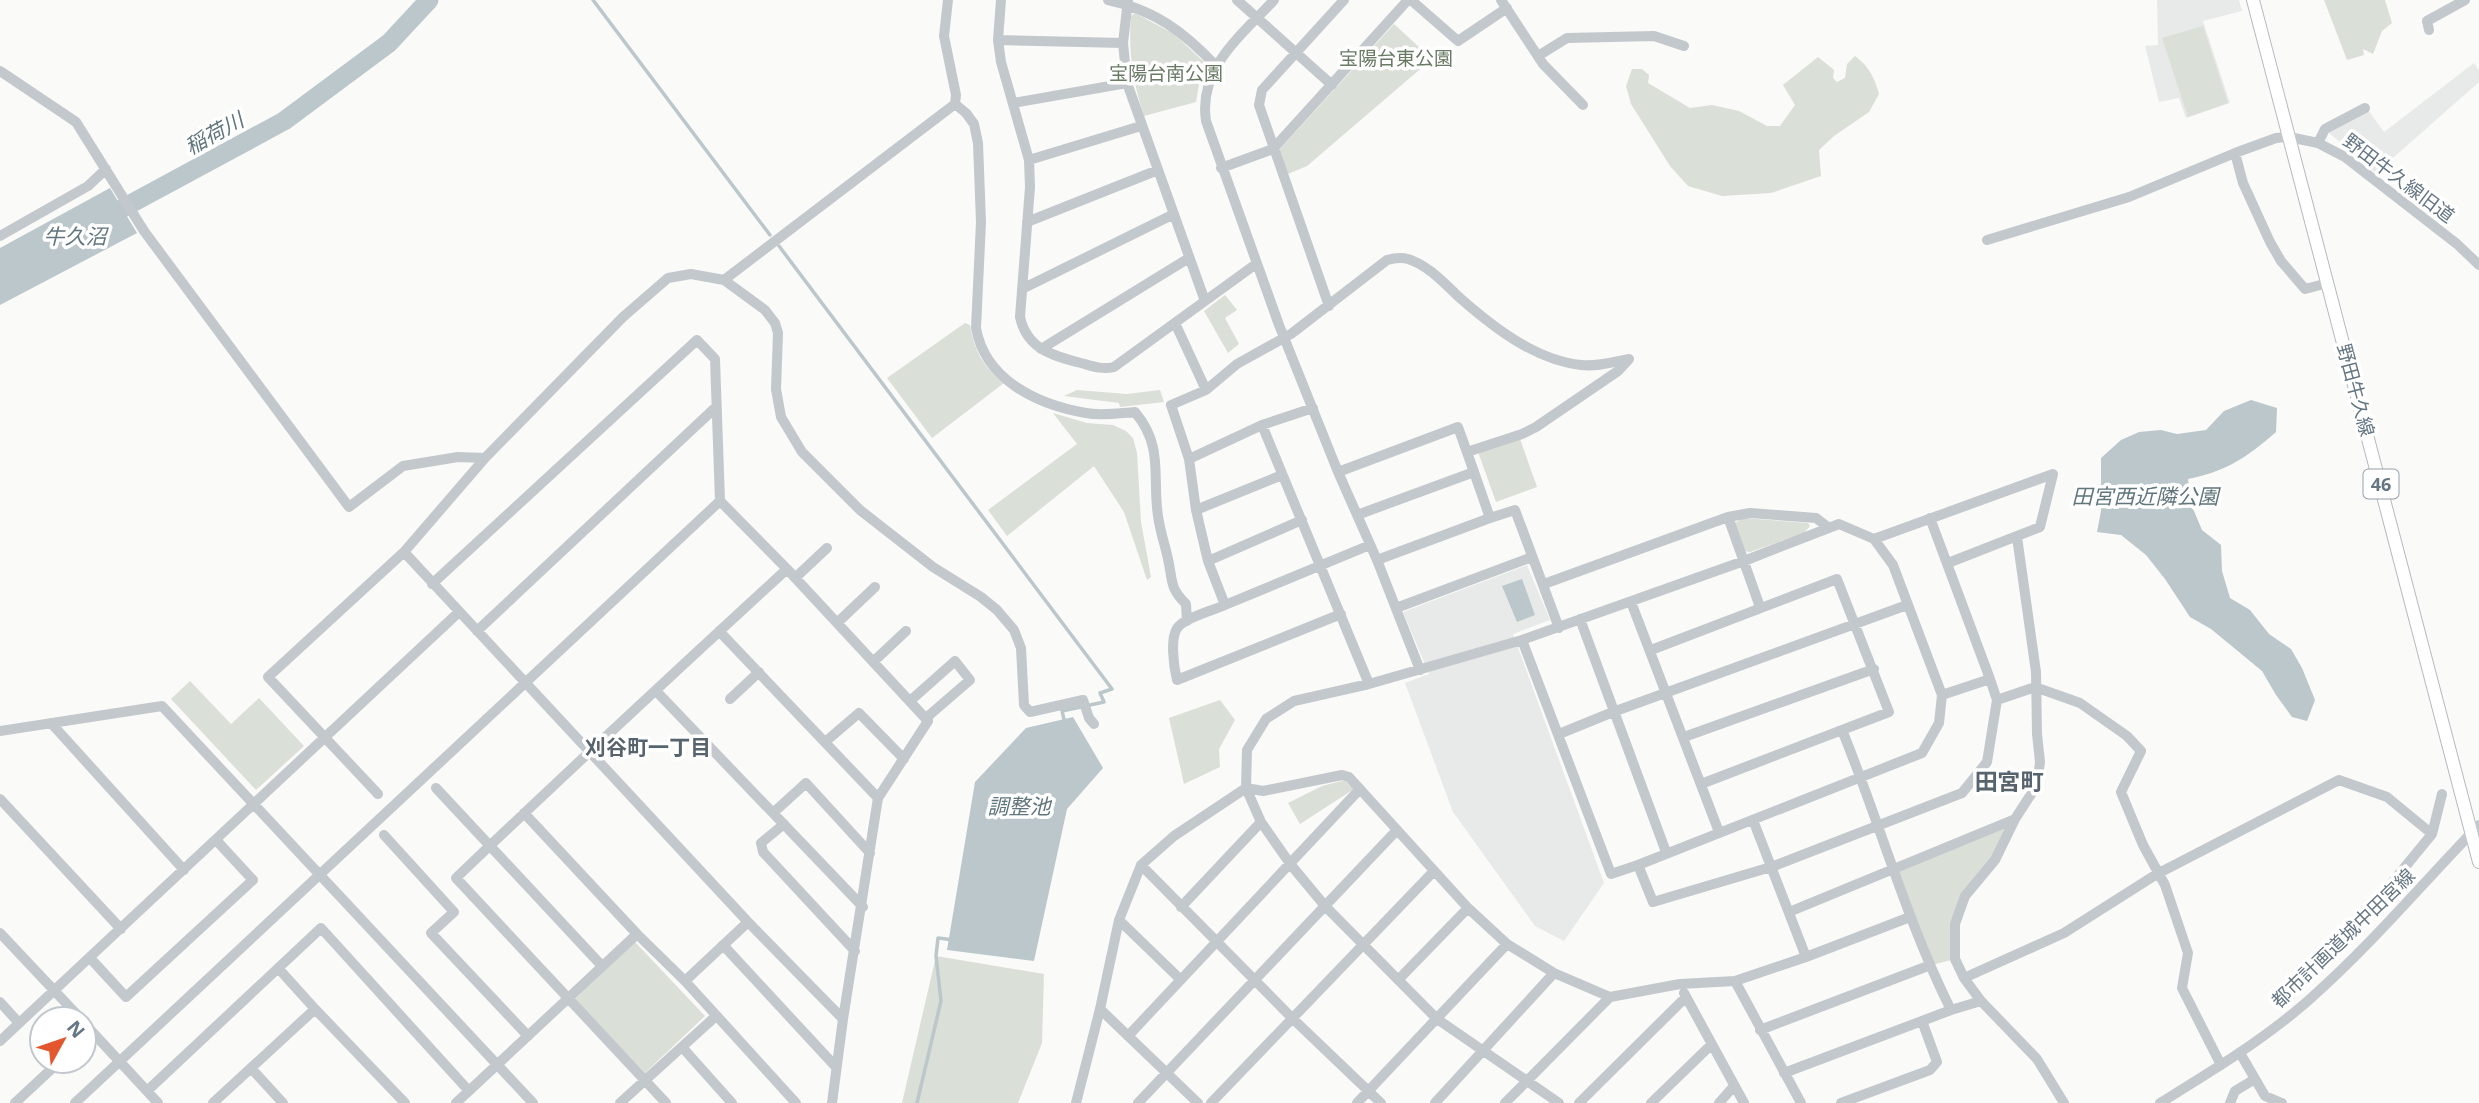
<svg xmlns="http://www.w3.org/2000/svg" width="2479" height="1103" font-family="'Open Sans','Noto Sans JP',sans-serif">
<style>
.built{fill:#e8e9e9}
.green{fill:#dadfd7}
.water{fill:#bbc7cb}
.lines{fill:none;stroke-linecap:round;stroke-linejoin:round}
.stream{stroke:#bbc7cb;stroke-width:3.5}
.river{stroke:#bbc7cb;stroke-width:19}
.major-casing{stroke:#b5babe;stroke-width:14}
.minor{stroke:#c3c8cc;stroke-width:10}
.major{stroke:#fff;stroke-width:12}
.labels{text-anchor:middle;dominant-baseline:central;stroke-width:7;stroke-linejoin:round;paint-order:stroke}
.shield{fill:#fff;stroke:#939fa8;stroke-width:2}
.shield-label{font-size:18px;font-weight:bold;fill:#657683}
.park-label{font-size:19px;fill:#687a64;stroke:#fff}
.street-label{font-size:19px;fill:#657683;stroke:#fff}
.water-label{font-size:21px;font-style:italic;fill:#60757c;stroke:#fff}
.neighbourhood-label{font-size:21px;font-weight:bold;fill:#57646e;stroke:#fff}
.quarter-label{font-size:23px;font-weight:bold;fill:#57646e;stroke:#fff}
</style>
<rect width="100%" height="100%" fill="#fafaf8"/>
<!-- built -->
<path class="built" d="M2157,0H2239L2242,11L2203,21L2230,103L2186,118L2179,98L2159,102L2145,46L2158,45Z
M2474,63L2479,70V82L2376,173L2328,132L2368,110L2384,132Z
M1527,565L1550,620L1513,634L1604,883L1564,941L1535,926L1453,812L1405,683L1429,674L1403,612Z"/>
<!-- green -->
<path class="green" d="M2324,0H2385L2392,23L2382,31L2373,54L2363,49L2364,55L2347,60Z
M1135,13L1174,34L1205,63L1207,68L1199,84L1196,102L1144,116C1133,82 1128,52 1131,16Z
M1394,24L1432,59L1307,166L1288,174L1279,150Z
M2203,26L2228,103L2188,117L2162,38Z
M1855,56C1869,66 1875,79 1879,94L1869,112L1834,136L1819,150L1821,176L1771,193L1722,196L1688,186L1670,166L1631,104L1626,86L1632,69H1642L1649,75L1648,83L1690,108L1712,105L1739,111L1767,126H1780L1795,105L1783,85L1818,57L1834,70L1833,78L1837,82L1845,78L1847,64Z
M1225,295L1237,310L1225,318L1239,344L1228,353L1204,311Z
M965,323L970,325C974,350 983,367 1004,383L932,438L887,378Z
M1077,390L1127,394L1160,390L1164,402L1120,407L1119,403L1064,396Z
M1053,413L1087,423L1113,425L1126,431L1133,438L1137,453L1141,522L1151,577L1147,580L1124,512L1094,466L1007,536L988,510L1077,444Z
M1519,436L1537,487L1496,502L1477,449Z
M1743,518L1808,523L1810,526L1804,533L1750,552L1743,551L1733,524Z
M190,681L231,724L259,698L304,746L256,790L171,699Z
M1220,700L1235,720L1219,749L1220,767L1184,784L1169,718Z
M1345,780L1354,789L1300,824L1288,803L1322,786Z
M2015,819L1995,860L1965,896L1955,924V959L1928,966L1892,871Z
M635,942L705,1016L645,1073L575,999Z
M936,956L1044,974L1042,1043L1018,1103H902Z"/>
<!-- water -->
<path class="water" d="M110,188L137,233L0,305V248Z
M2251,400L2277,408L2276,432C2246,458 2227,471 2188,479L2191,504L2202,530L2221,545L2222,571L2230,598L2250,610L2269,634L2291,649L2302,668L2315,700L2307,721L2292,717L2276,695L2262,671L2211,629L2190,617L2165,579L2146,555L2121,535L2097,532L2101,511V458L2121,440L2139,432L2161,430L2177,434L2206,430L2224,411Z
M1522,579L1535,615L1517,622L1502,586Z
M1073,717L1103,768L1067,809L1034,961L947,950L975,782L1026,728Z"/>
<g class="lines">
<!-- stream -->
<path class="stream" d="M593,0L770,235
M779,246L1112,689L1100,693L1104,702L1062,711L1065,723
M917,1103L941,1001L936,956L938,938L954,940"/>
<!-- river -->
<path class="river" d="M110,215L284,121L389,43L429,0"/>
<!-- major casing -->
<g class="major-casing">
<path id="major" d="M2253,0L2479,862"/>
</g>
<!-- minor -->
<path class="minor" d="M1001,0L998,40L1001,62L1029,160L1030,187L1020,317C1027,349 1053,356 1081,363C1092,366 1102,370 1114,367L1256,264
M1108,0C1155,10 1184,32 1216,66
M1128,0L1123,43L1127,83L1205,301
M1237,0L1332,85
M1274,0C1241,36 1198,68 1206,121L1279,325L1338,472L1377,560L1420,670
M1411,0L1458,41L1507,8
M1501,0L1543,64L1583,105
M2429,30L2427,21L2465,0
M998,40L1123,43
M1538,56L1567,38L1654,36L1684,46
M0,71L76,122L144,231L349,507L403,466L458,457L485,458
M1013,103L1127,83
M955,104L966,113L974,124L978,143L981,222L976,328C985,380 1038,405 1086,413C1102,416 1119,413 1135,412C1164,447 1152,475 1158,516C1160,531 1165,545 1168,559C1173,581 1169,587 1186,604L1187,621
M2318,143L2325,129L2365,108
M2235,153L2243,183L2270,242L2281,261L2305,289L2328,283
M1029,160L1141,126
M1221,168L1273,149L1408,0
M1027,222L1158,170
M0,236L88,186L106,169
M1987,240L2129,197L2235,153L2276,138L2289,137L2318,143L2345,157L2457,244L2479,265
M724,280L955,104L956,95L944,36L948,0
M1022,289L1174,214
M1329,306L1259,105L1262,90L1344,0
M1175,323L1206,390
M1041,349L1189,258
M1262,425L1369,684
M1467,452L1522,434L1536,427L1618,371L1629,359
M1189,459L1262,425L1313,408
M1338,472L1458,427L1474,472
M1196,510L1282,475
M1357,515L1474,472L1490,518L1515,510L1559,628
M1728,517L1750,513L1816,518L1829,528
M1930,518L1990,679
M2017,537L2036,672L2037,734L2040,762L2037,785L2015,819L1995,860L1965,896L1955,924V959L1964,978L1981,1001L2037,1059L2064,1103
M1874,539L2053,474
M404,552L748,922L843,1019
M1377,560L1490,518
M1208,561L1302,520
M1948,563L2040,527L2053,474
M795,578L827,548
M432,584L697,340L715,359L720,501L787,569L928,721L878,798L843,1019L832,1103
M1544,584L1728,517L1760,607
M1631,602L1719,832
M1225,605L1370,545
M1396,608L1532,557
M1341,614L1177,680C1174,668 1169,635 1179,626C1187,617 1214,610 1225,605L1208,561L1196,510L1189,459L1171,405L1206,390L1237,364L1291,334L1387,260C1394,258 1401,257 1408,259C1428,265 1445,284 1460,298C1493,327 1535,360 1581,365C1597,367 1613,362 1629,359
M1580,619L1666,852
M837,623L875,587
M477,631L716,407
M719,631L878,798
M1522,640L1611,874L1638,865L1922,753L1939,723L1942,695L1893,565L1874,539L1839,524L1744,561L1522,640L1369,684L1294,701L1266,719L1247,750L1246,788L1261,822L1291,865L1325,906L1437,1019L1559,1103
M1651,650L1837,579L1889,712L1701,784
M873,662L906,631
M657,692L863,907
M1942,695L1990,679L1997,700L2035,687L2080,703L2127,736L2141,751L2121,792L2143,845L2165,885L2188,953L2182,988L2221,1065
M730,699L759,672
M910,701L955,661L970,680L926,718
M51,723L184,870
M0,731L162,706L533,1103
M1559,734L1613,712L1907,605
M1684,737L1874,669
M825,742L859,713L904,759
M436,788L602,966
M378,794L268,677L404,552L485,458L623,317L668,278L691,274L724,280L765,310L775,323L778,333L776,389L781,417L802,452L860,510L933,567L981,597L997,610L1014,630L1021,648L1024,705L1030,712L1083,700L1089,718L1094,724
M0,799L121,929
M524,813L637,934L685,981L796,1103
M773,813L806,783L870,853
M784,824L761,843L763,852L855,951
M384,835L454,912L431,933L528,1036
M1141,865L1292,1018L1381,1103
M1638,865L1653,902L1771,867L1962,793L1987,762L1997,700
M1181,907L1261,822
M1789,912L2015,819
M1119,920L1181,980
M0,933L81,1019
M723,945L836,1067
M2323,954L2391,884L2432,834L2442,794
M1806,957L1910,917
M90,958L126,997L253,880L216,840
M278,968L315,1009
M1964,978L2064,933L2157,874L2339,780L2387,797L2432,834
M1398,980L1468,908
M685,981L748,922
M1735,981L1801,1103
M1684,993L1744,1103
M0,1002L19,1023
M1100,1009L1198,1103
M1951,1010L1981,1001
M84,1023L158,1103
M1760,1030L1928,966
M1128,1036L1360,789
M0,1041L459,612
M682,1047L732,1103
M2240,1053L2265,1096L2282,1103
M251,1068L283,1103
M1784,1073L1951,1010C1906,920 1880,823 1842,730
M147,1091L321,928L469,1091
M15,1103L60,1061
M75,1103L720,501
M213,1103L315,1009L405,1103
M456,1103L637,934
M620,1103L716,1016
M666,1103L456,878C565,774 676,671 787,569
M1076,1103L1100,1009L1119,920L1141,865L1174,836L1246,788L1263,791L1342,775L1349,777L1468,908L1507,944L1554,973L1610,997L1680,984L1735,981L1806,957L1753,820
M1138,1103L1397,830
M1211,1103L1434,871
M1357,1103L1507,944
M1435,1103L1554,973
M1505,1103L1610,997
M1579,1103L1686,997
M1651,1103L1711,1045
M1719,1103L1734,1086
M1841,1103L1930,1070L1937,1062L1922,1021
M2160,1103C2212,1071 2265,1039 2310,999C2371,945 2423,883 2479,825
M2230,1103L2235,1091L2255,1079"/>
<!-- major -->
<use href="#major" class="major"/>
</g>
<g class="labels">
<!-- shield labels -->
<rect class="shield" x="2363.5" y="469.5" width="35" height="29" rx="5"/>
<g class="shield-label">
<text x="2381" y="484">46</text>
</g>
<!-- park labels -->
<g class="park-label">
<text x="1396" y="58">宝陽台東公園</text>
<text x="1166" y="73">宝陽台南公園</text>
</g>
<!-- street labels -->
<g class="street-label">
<text transform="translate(2399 178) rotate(37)">野田牛久線旧道</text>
<text transform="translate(2356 390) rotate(75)">野田牛久線</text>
<text transform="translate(2343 938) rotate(-44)">都市計画道城中田宮線</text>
</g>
<!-- water labels -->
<g class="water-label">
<text transform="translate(214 133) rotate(-29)">稲荷川</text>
<text x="75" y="236">牛久沼</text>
<text x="2145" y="496">田宮西近隣公園</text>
<text x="1019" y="806">調整池</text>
</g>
<!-- neighbourhood labels -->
<g class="neighbourhood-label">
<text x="648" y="747">刈谷町一丁目</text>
</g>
<!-- quarter labels -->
<g class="quarter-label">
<text x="2009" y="781">田宮町</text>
</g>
</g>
<!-- north arrow -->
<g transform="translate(63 1040) rotate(50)"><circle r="33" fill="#ffffff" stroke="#c1c8cd" stroke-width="2"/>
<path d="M0-5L12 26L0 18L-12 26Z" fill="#e4572e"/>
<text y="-10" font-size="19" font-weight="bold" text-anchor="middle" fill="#657683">N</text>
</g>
</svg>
